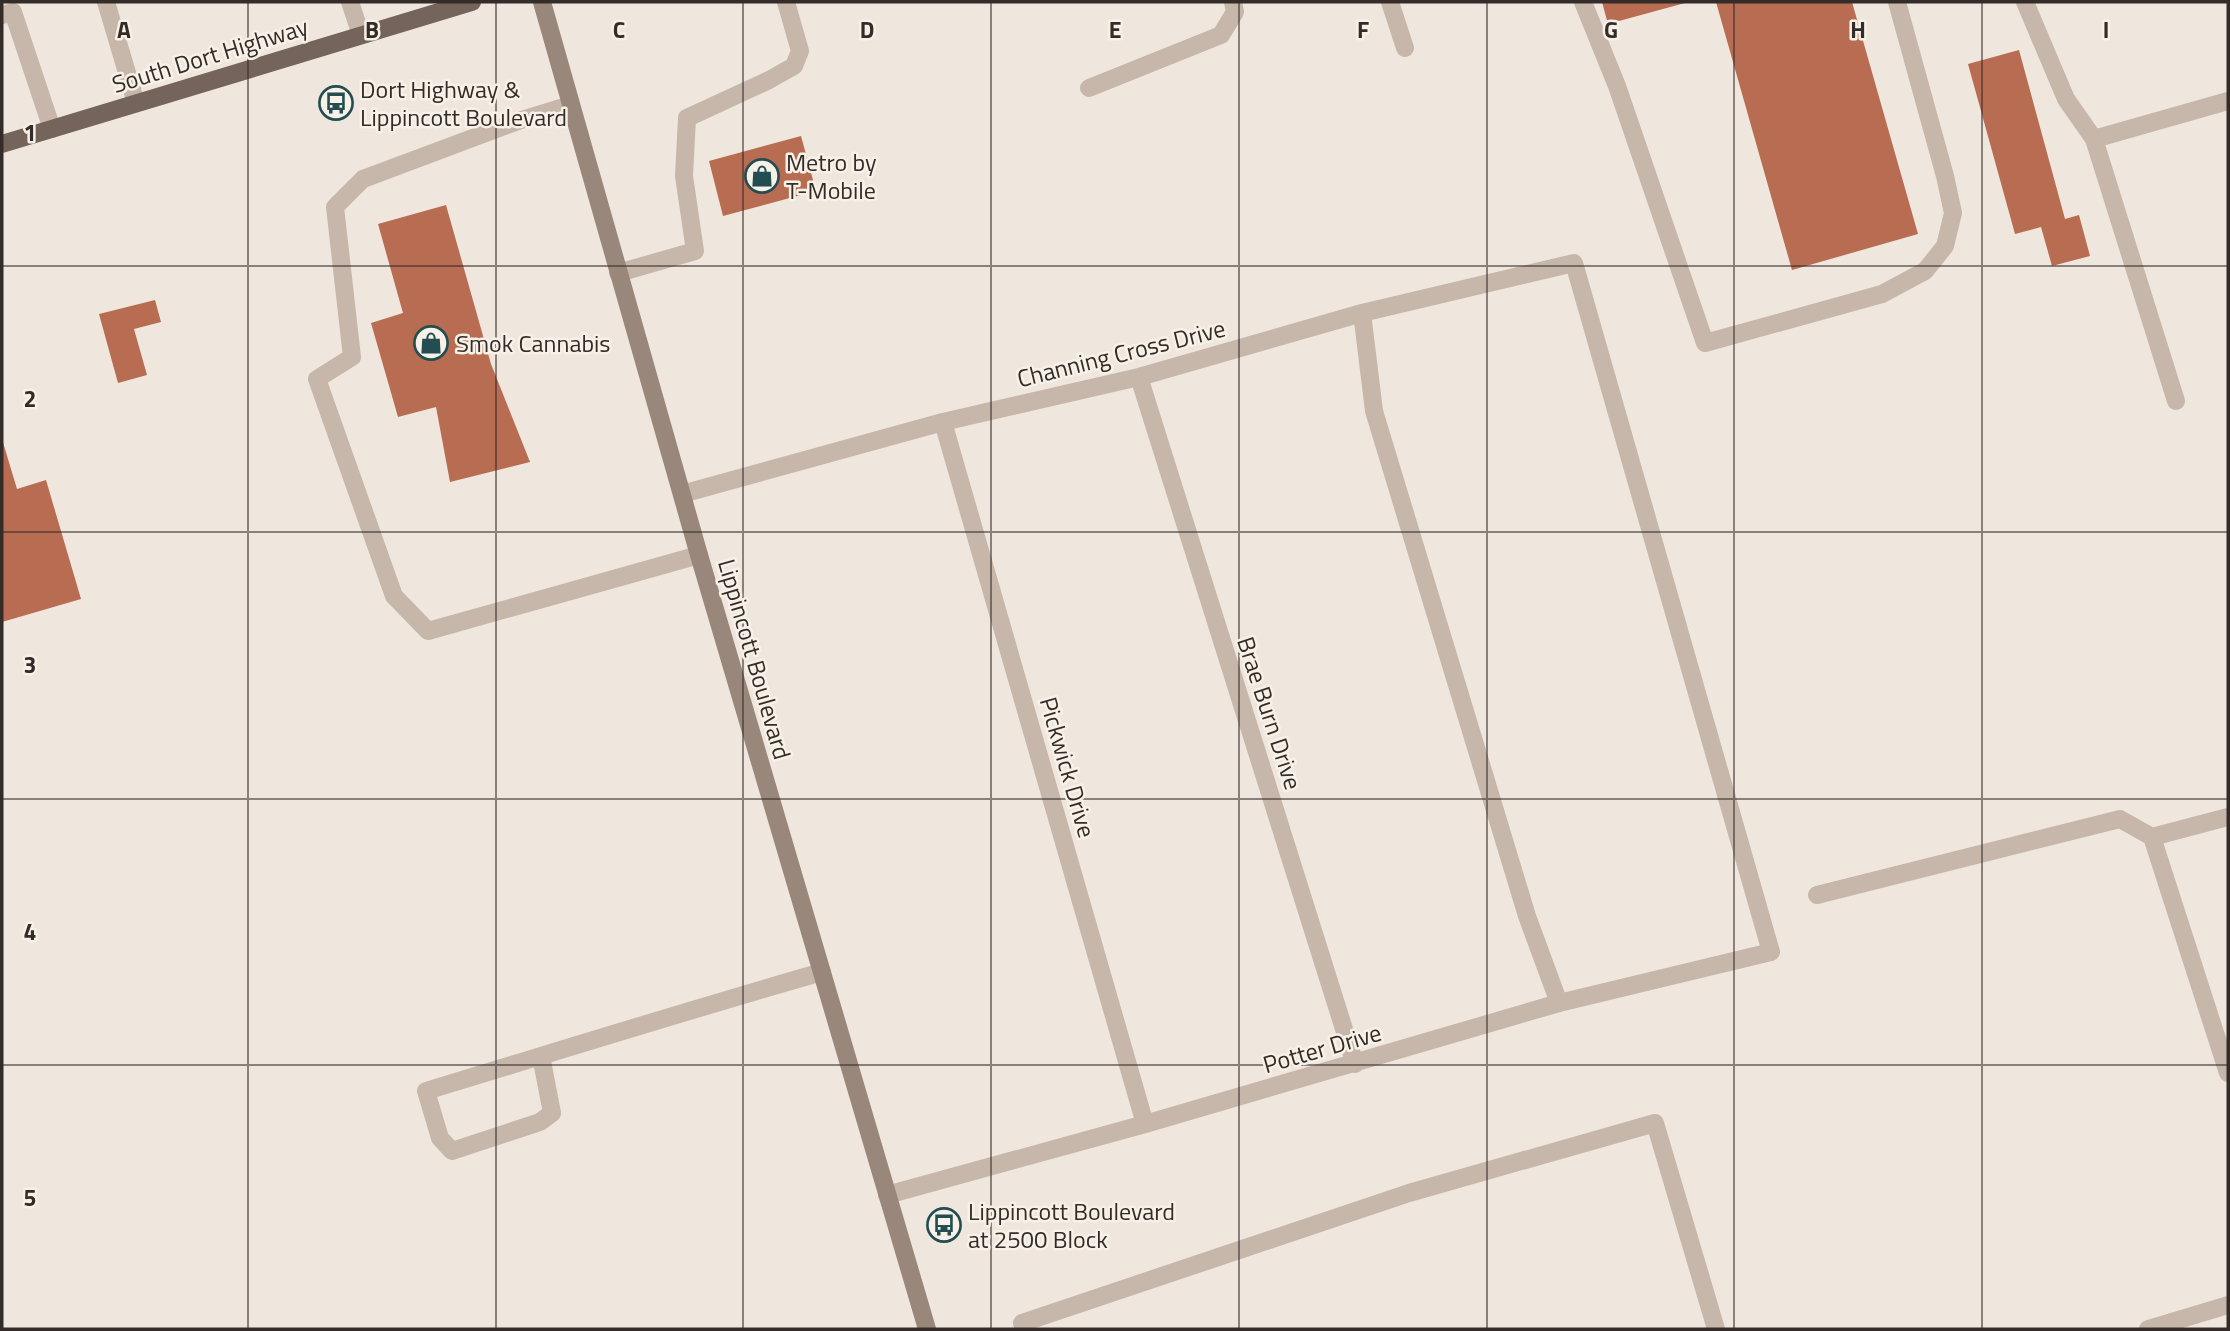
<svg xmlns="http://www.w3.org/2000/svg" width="2230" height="1331" font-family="'Titillium Web',sans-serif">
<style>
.building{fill:#b86c51}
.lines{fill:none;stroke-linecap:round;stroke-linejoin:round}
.lane{stroke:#c6b7aa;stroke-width:18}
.secondary{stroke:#99877b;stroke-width:18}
.primary{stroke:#74645b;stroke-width:18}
.grid{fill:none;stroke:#342c29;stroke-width:2;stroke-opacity:0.55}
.labels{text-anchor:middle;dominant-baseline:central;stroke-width:5;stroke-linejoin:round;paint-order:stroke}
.street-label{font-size:24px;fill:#342c29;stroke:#f7f1e8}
.poi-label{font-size:24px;fill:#342c29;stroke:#f7f1e8;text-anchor:start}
.grid-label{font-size:23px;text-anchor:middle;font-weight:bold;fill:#342c29;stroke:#f7f1e8;stroke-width:5;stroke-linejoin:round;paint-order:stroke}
</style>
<rect width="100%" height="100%" fill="#efe7dd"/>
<!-- building -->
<path class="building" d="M1602,2H1685V3L1608,24Z
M1716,2H1852L1918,234L1792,270Z
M2019,50L2065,219L2079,215L2090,256L2052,266L2041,227L2015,234L1968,64Z
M801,136L816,191L723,216L709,161Z
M446,205L491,364L530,462L450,482L436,407L398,417L371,323L403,313L378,224Z
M155,300L161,322L134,329L147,375L118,383L99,314Z
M2,439L17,489L46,480L81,599L2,622Z"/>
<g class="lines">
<!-- lane -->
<path class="lane" d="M106,2L136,103
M350,2L361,35
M1390,2L1405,48
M1583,2L1617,86L1705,343L1882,294L1925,271L1945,246L1953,213L1945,176L1897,2
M2025,2L2066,99L2094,139L2228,101
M2,15L13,12L52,129
M1089,88L1221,35L1235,12L1233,2
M570,105L518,121L363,179L335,207L352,357L317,379L394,596L428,631L699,555
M2094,139L2176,401
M618,273L695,251L684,176L687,118L769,80L794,66L800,51L786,2
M1362,313L1374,411L1527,916L1559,1003
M1139,377L1355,1064
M943,422L1145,1124
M682,494L943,422L1139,377L1362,313L1574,263L1771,952L1559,1003L1145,1124L887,1195
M2228,817L2152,837L2228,1073
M1817,895L2120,819L2152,837
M541,1056L552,1113L540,1122L452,1151L440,1138L426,1091C558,1051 689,1010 822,972
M1024,1329L1022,1323L1409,1193L1655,1123L1716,1329
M2148,1329L2228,1305"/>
<!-- secondary -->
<path class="secondary" d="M542,2L699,555L927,1329"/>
<!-- primary -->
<path class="primary" d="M2,144L472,2"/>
</g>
<!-- grid -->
<path class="grid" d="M248,2V1329M496,2V1329M743,2V1329M991,2V1329M1239,2V1329M1487,2V1329M1734,2V1329M1982,2V1329M2,266H2228M2,532H2228M2,799H2228M2,1065H2228"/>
<!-- icons -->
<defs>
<g id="bus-ring" transform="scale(1.75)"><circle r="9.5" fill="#f7f1e8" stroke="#234d51" stroke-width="1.5"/><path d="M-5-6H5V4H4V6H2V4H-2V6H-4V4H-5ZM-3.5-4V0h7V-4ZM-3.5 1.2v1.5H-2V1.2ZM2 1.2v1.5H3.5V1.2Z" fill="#234d51"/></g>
<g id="shop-ring" transform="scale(1.75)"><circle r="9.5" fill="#f7f1e8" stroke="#234d51" stroke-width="1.5"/><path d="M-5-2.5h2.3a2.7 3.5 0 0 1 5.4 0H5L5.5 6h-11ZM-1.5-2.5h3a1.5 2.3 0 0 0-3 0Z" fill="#234d51"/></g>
</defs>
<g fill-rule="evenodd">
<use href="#bus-ring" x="336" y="103"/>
<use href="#shop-ring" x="762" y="176"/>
<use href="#shop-ring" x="431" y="343"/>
<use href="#bus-ring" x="944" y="1225"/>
</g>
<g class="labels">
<!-- street labels -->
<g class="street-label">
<text transform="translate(210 55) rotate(-17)">South Dort Highway</text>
<text transform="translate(1121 353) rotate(-14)">Channing Cross Drive</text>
<text transform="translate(755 659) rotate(74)">Lippincott Boulevard</text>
<text transform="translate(1270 713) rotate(72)">Brae Burn Drive</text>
<text transform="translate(1068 767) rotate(74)">Pickwick Drive</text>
<text transform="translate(1322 1048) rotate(-16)">Potter Drive</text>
</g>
<!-- poi labels -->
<g class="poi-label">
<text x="360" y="89">Dort Highway &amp;<tspan x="360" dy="28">Lippincott Boulevard</tspan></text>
<text x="786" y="162">Metro by<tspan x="786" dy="28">T-Mobile</tspan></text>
<text x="456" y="343">Smok Cannabis</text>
<text x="968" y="1211">Lippincott Boulevard<tspan x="968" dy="28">at 2500 Block</tspan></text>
</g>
</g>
<g class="grid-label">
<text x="124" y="38">A</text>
<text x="372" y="38">B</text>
<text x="619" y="38">C</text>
<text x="867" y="38">D</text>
<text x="1115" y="38">E</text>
<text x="1363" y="38">F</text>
<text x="1611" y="38">G</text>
<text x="1858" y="38">H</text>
<text x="2106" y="38">I</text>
<text x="30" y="141">1</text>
<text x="30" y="407">2</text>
<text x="30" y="673">3</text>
<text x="30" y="940">4</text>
<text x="30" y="1206">5</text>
</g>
<!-- border -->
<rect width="2230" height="1331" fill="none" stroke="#342c29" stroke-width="7"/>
</svg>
